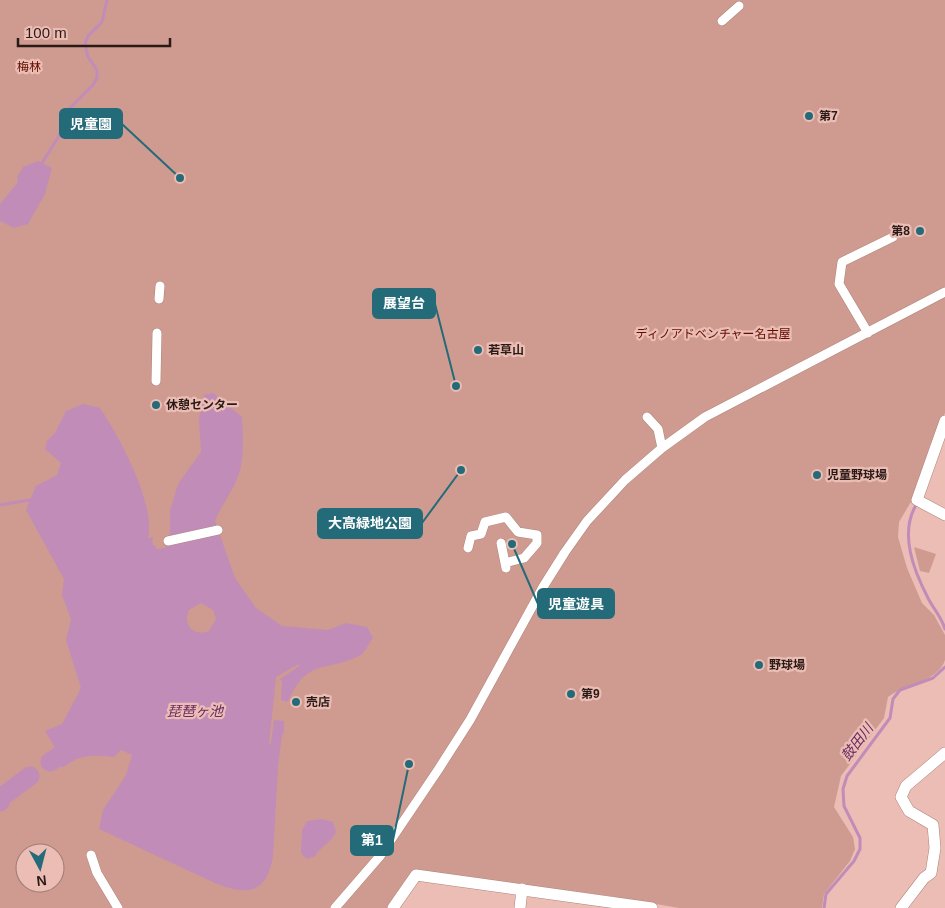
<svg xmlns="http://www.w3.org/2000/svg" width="945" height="908" font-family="Helvetica,'Noto Sans JP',sans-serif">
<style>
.green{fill:#cf9b90;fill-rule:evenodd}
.water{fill:#c18cb8;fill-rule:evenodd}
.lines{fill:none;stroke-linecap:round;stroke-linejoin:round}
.stream{stroke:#c18cb8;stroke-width:3}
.river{stroke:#c18cb8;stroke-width:19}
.pedestrian-casing{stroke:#af847b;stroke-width:10}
.minor-casing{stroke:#af847b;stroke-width:12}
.pedestrian{stroke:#fff;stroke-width:9}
.minor{stroke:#fff;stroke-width:11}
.poi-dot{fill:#246b79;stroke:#ebbdb4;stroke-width:2}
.labels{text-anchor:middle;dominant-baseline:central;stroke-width:4.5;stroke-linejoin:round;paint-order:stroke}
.park-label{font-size:12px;fill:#610d00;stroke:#ebbdb4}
.poi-label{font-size:12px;font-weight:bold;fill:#2a1a16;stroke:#ebbdb4;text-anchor:start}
.water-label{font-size:14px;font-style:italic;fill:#692962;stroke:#ebbdb4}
.leader{fill:none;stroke:#246b79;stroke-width:2}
.callout-dot{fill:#246b79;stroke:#ebbdb4;stroke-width:2}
.callout{fill:#246b79;stroke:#246b79;stroke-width:2}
.callout-label{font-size:14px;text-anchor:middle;font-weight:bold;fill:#fff}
</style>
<rect width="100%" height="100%" fill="#ebbdb4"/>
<!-- green -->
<path class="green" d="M0,0H945V413L930,445L915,495L899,522L898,537L907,568L922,603L934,615L945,635V660C938,682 905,684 888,697L884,718L841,776L834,807L853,837L855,849L850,861L824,894L822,908H679L610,896L414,870L387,908H0ZM25,853H55V883H25Z
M914,547L936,554L929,573L920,571Z"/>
<!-- water -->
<path class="water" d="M38,161L52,168L45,194L28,224L14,228L0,221V204L18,182L17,177L23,167Z
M213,393L242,417C243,437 245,460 237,479C232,492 221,506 215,521L235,578L256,608L282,626L328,630L346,623L367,627L373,638C369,643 365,653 359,656C324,673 308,657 288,702L281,700L282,682L280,679L299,666V664L276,677L269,744L271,743L274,720L284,721V732L282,735L278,766L273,856C267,894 247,896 215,883L99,829L103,810L126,775L132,755L121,750L114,757C92,755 80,754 62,768L59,754L45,731L62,724L81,688L66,640L71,619L62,595L64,579L26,510L36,486L57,475L61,463L45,449L47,441L55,433L66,411L83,404L100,408C119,436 156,504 148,538L153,537L152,543L157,549L165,548L168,543L166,536L170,535V511L178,484L201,452L199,418L204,395ZM201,603L213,610L216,619L209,631C194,637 182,625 189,610Z
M321,819L333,822L336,832C331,843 321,846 315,856L307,859L301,853L302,830L307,821Z"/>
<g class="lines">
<!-- stream -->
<path class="stream" d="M42,163L59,136L70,108L93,85L97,78V70L88,57L85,44L88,36L102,22L107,0
M0,505L30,500
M916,505C899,534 914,571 928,598C934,610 941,616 945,629
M824,908L826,894L854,861L860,849V838L844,806L843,789L847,776L890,718L893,699L900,690L933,678L945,667"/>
<!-- river -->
<path class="river" d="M50,762L59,756
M0,802L3,796L30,776"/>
<!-- pedestrian casing -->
<g class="pedestrian-casing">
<path id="pedestrian" d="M722,21L739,6
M159,299L160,286
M868,333L839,284L842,262L893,237
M156,381L157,333
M647,417L658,429L662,448
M168,541L218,530
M501,543L506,568
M468,548L471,536L481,534L485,522L506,517L518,532L537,535V543L524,558L505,563
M91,855L97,873L118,908
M335,908L380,856L438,770L470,720L543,587L565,552L587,521L625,480L662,448L705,417L945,292"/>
</g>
<!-- minor casing -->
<g class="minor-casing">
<path id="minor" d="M945,421L917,500L945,515
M393,908L416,875L652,908
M520,908L522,889
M901,908L924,878L931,873L935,848L933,825L909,811L901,797L906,786L945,753"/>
</g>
<!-- pedestrian -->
<use href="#pedestrian" class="pedestrian"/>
<!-- minor -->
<use href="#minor" class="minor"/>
</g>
<!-- markers -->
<g class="poi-dot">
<circle cx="809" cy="116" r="5"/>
<circle cx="920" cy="231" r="5"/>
<circle cx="478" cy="350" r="5"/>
<circle cx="156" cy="405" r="5"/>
<circle cx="817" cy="475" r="5"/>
<circle cx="759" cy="665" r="5"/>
<circle cx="571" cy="694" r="5"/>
<circle cx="296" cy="702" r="5"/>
</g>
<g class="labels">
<!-- park labels -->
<g class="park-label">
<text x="29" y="67">梅林</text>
<text x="713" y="334">ディノアドベンチャー名古屋</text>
</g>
<!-- poi labels -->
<g class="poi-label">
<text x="819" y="116">第7</text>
<text x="910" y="231" text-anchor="end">第8</text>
<text x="488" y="350">若草山</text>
<text x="166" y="405">休憩センター</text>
<text x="827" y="475">児童野球場</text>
<text x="769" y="665">野球場</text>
<text x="581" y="694">第9</text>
<text x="306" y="702">売店</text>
</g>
<!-- water labels -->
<g class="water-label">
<text x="195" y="711">琵琶ヶ池</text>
<text transform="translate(857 742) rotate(-53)">鼓田川</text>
</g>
</g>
<!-- callouts -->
<path class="leader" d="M180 178L122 124M456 386L435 304M461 470L422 523M512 544L538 604M409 764L393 840"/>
<g class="callout-dot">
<circle cx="180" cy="178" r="5"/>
<circle cx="456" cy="386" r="5"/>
<circle cx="461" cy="470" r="5"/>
<circle cx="512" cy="544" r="5"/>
<circle cx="409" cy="764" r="5"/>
</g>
<g class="callout">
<rect x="60" y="109" width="62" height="29" rx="5"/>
<rect x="373" y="289" width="62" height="29" rx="5"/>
<rect x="318" y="509" width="104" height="29" rx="5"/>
<rect x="538" y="589" width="76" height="29" rx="5"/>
<rect x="351" y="826" width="42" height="29" rx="5"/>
</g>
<g class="callout-label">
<text x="91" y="129">児童園</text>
<text x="404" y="308">展望台</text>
<text x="370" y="528">大高緑地公園</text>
<text x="576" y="609">児童遊具</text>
<text x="372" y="845">第1</text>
</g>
<!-- north arrow -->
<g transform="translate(40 868) rotate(173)"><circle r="24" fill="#ebbdb4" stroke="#9e7c75"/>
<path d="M0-4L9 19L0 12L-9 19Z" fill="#246b79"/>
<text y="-8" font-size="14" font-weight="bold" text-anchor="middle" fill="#2a1a16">N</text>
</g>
<!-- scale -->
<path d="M18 38v8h152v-8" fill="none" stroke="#2a1a16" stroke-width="2.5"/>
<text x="25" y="38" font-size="15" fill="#2a1a16" stroke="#ebbdb4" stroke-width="4" paint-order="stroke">100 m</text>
</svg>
